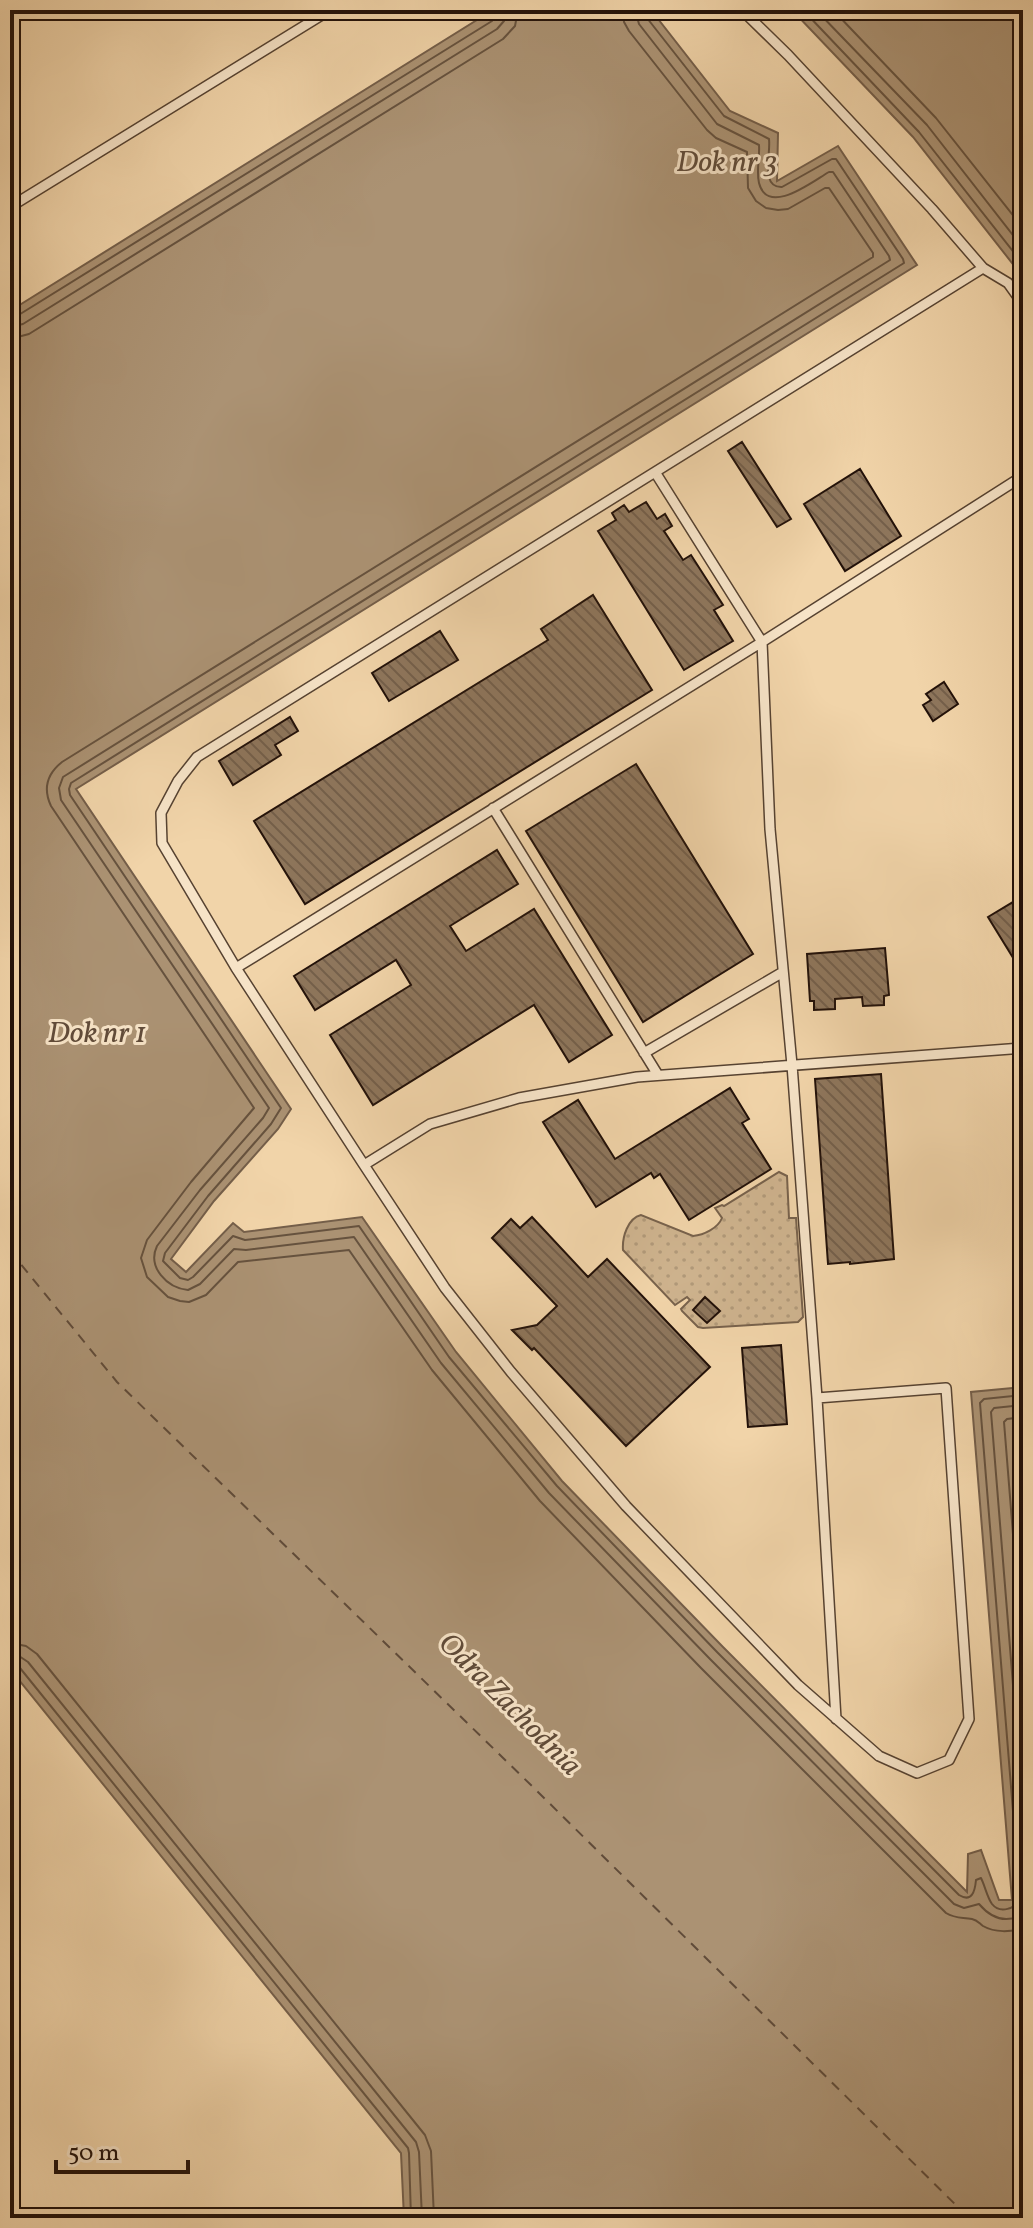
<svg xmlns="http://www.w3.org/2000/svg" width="1033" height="2228" font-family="Vollkorn,serif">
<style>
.grass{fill:url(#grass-dots);stroke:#78624c;stroke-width:2}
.water{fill:#ab9273;stroke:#745e49;stroke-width:2}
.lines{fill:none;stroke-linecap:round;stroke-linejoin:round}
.shore{stroke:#66523e;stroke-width:2}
.ferry{stroke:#604b39;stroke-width:2;stroke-dasharray:10 8;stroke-linecap:butt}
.building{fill:url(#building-back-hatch);stroke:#221109;stroke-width:2}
.lane-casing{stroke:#564231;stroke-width:12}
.lane{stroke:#f6e3c7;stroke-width:9}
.labels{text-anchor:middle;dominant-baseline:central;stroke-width:6;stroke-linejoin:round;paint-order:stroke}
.water-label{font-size:30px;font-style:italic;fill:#604b39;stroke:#f6e3c7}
</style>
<defs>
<pattern id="grass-dots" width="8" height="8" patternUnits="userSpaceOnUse" patternTransform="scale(2)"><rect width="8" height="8" fill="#ceb38e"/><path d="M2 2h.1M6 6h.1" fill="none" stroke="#b19979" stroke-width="1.8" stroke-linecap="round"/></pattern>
<pattern id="building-back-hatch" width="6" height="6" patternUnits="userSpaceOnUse" patternTransform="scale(2)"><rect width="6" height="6" fill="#8e765c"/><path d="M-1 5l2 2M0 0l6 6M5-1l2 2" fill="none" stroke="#745f4a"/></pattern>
</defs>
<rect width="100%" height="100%" fill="#f1d4a9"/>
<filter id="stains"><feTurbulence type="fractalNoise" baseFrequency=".0025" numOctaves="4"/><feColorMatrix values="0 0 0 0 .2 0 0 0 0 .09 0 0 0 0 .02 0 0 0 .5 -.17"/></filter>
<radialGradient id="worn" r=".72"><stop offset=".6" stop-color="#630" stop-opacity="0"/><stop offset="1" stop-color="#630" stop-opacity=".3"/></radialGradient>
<!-- grass -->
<path class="grass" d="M779,1172L787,1176L789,1218H796L803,1317L798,1322L703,1328L698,1327L682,1311L681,1309L690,1300L687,1297L675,1305L623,1250C622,1237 628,1218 641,1215L693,1236C704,1235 718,1228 722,1218L715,1208L722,1205L724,1206Z"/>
<!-- water -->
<path class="water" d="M493,10H651L730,111L778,133L777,181L838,146L917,265L76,789L291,1109L278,1129L214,1201L171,1259L186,1272L233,1223L244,1232L362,1217L456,1352L562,1481L723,1647L967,1892L968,1854L981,1850L999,1900H1012L971,1392L1023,1387V2218H404L401,2153L10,1669V311Z
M792,10H1023V277L913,137Z"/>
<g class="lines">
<!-- shore -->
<path class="shore" d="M623,10L624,22L629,31L707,130L716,138L747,152L748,188L756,201L766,208L778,210L788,209L825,188H829L873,253V257L62,762C47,774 43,789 51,806L254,1108L191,1182L147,1240L141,1258L147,1277L168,1297L180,1301L189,1302L206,1295L238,1262L349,1250L432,1370L540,1501L701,1668L946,1913C956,1919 962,1917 972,1919C977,1920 979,1923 983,1926C995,1933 1011,1932 1023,1928
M635,10L639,24L717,124L759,145C760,157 756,171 759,183C768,217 813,181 829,172H833L889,256L890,260L63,777L59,788L61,800L269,1108L263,1118L200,1190L157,1246C147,1267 167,1288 188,1290L200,1284L234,1249L246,1250L354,1237L441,1363L549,1493L710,1659L954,1904L964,1908L979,1904C991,1918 1006,1924 1023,1914
M645,10L647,18L724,116L769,139C771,154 760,188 782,187L832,159H836L903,259L904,263L71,783L69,789L70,795L281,1108L271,1124L208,1196L165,1253L163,1261L180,1278L188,1280L193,1277L233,1236L245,1240L359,1226L449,1357L557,1486L717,1652L959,1895C972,1903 975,1891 976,1880L981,1878C985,1886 987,1897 992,1904C1000,1914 1016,1909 1020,1898L980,1403L984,1399L1023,1395
M803,10L919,132L1023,264
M816,10L927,125L1023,248
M833,10L936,118L1023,228
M10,317L17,316L492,21L496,16V10
M10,327L23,324L497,29L504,21L506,10
M10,339L29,334L503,39L515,26L518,10
M1023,1405L994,1408L991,1412L1023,1809
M1023,1417L1007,1419L1004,1422L1023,1659
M10,1643L26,1646L37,1654L425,2135L431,2151L434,2218
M10,1655L19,1656L28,1662L416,2142L419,2152L422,2218
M10,1665L20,1668L408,2148L409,2153L411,2218"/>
<!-- ferry -->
<path class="ferry" d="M10,1251L117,1382L535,1789L969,2218"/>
</g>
<!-- building -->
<path class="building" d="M742,442L791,519L777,527L728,451Z
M860,469L901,536L845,571L804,504Z
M646,502L657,519L665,514L672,526L664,531L683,560L691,555L723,605L714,610L733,641L684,670L598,531L616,520L612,513L624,505L629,512Z
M593,595L652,690L305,904L254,821L548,640L541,629Z
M440,631L458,660L389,701L372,673Z
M944,682L958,704L933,721L923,705L931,700L926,694Z
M290,717L298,731L275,745L281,755L233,785L219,761Z
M636,764L753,954L643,1022L526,831Z
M497,850L518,884L450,926L466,951L534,909L612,1035L569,1062L534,1005L373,1105L330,1035L411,985L396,960L315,1010L294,976Z
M1023,896V974L988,917Z
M885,948L889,995L884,996V1005L863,1006L862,997L835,999V1009L814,1010V1001H810L807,954Z
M881,1074L894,1259L850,1264V1262L828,1264L815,1079Z
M730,1088L749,1119L742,1123L771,1169L689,1220L660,1174L654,1178L651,1173L596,1207L543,1122L578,1100L615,1159Z
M532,1217L588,1277L607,1259L710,1367L626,1446L534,1348L532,1350L512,1330L537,1325L557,1306L492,1238L511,1219L520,1228Z
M705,1297L720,1311L707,1323L693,1310Z
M781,1345L787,1424L748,1427L742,1348Z"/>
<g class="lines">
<!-- lane casing -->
<g class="lane-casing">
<path id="lane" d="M742,10L788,55L932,209L983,268L1008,283L1023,304
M10,207L330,10
M655,472L762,642L1023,476
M493,808L658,1075
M236,968L762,642L770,829L792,1065L817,1398L836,1719
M644,1053L783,972
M364,1165L236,968L162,843L161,813L178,781L197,757L983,268
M817,1398L946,1388L969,1719L949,1760L917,1773L879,1756L798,1685L626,1506L511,1372L445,1288L364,1165L430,1124L519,1098L637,1077L1023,1048"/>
</g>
<!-- lane -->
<use href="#lane" class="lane"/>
</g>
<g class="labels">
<!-- water labels -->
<g class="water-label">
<text x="727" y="163">Dok nr 3</text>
<text x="97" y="1034">Dok nr 1</text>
<text transform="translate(509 1705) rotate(45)">Odra Zachodnia</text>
</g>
</g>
<!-- margin -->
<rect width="1033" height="2228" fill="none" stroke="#f1d4a9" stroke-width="40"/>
<rect x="12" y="12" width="1009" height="2204" fill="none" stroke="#221109" stroke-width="4"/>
<rect x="20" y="20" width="993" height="2188" fill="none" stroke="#221109" stroke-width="2"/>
<!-- scale -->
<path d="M56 2160v12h132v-12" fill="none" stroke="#221109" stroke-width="4"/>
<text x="68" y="2160" font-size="24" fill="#221109" stroke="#f6e3c7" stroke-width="6" paint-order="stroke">50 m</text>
<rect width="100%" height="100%" filter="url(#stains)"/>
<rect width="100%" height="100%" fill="url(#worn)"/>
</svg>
